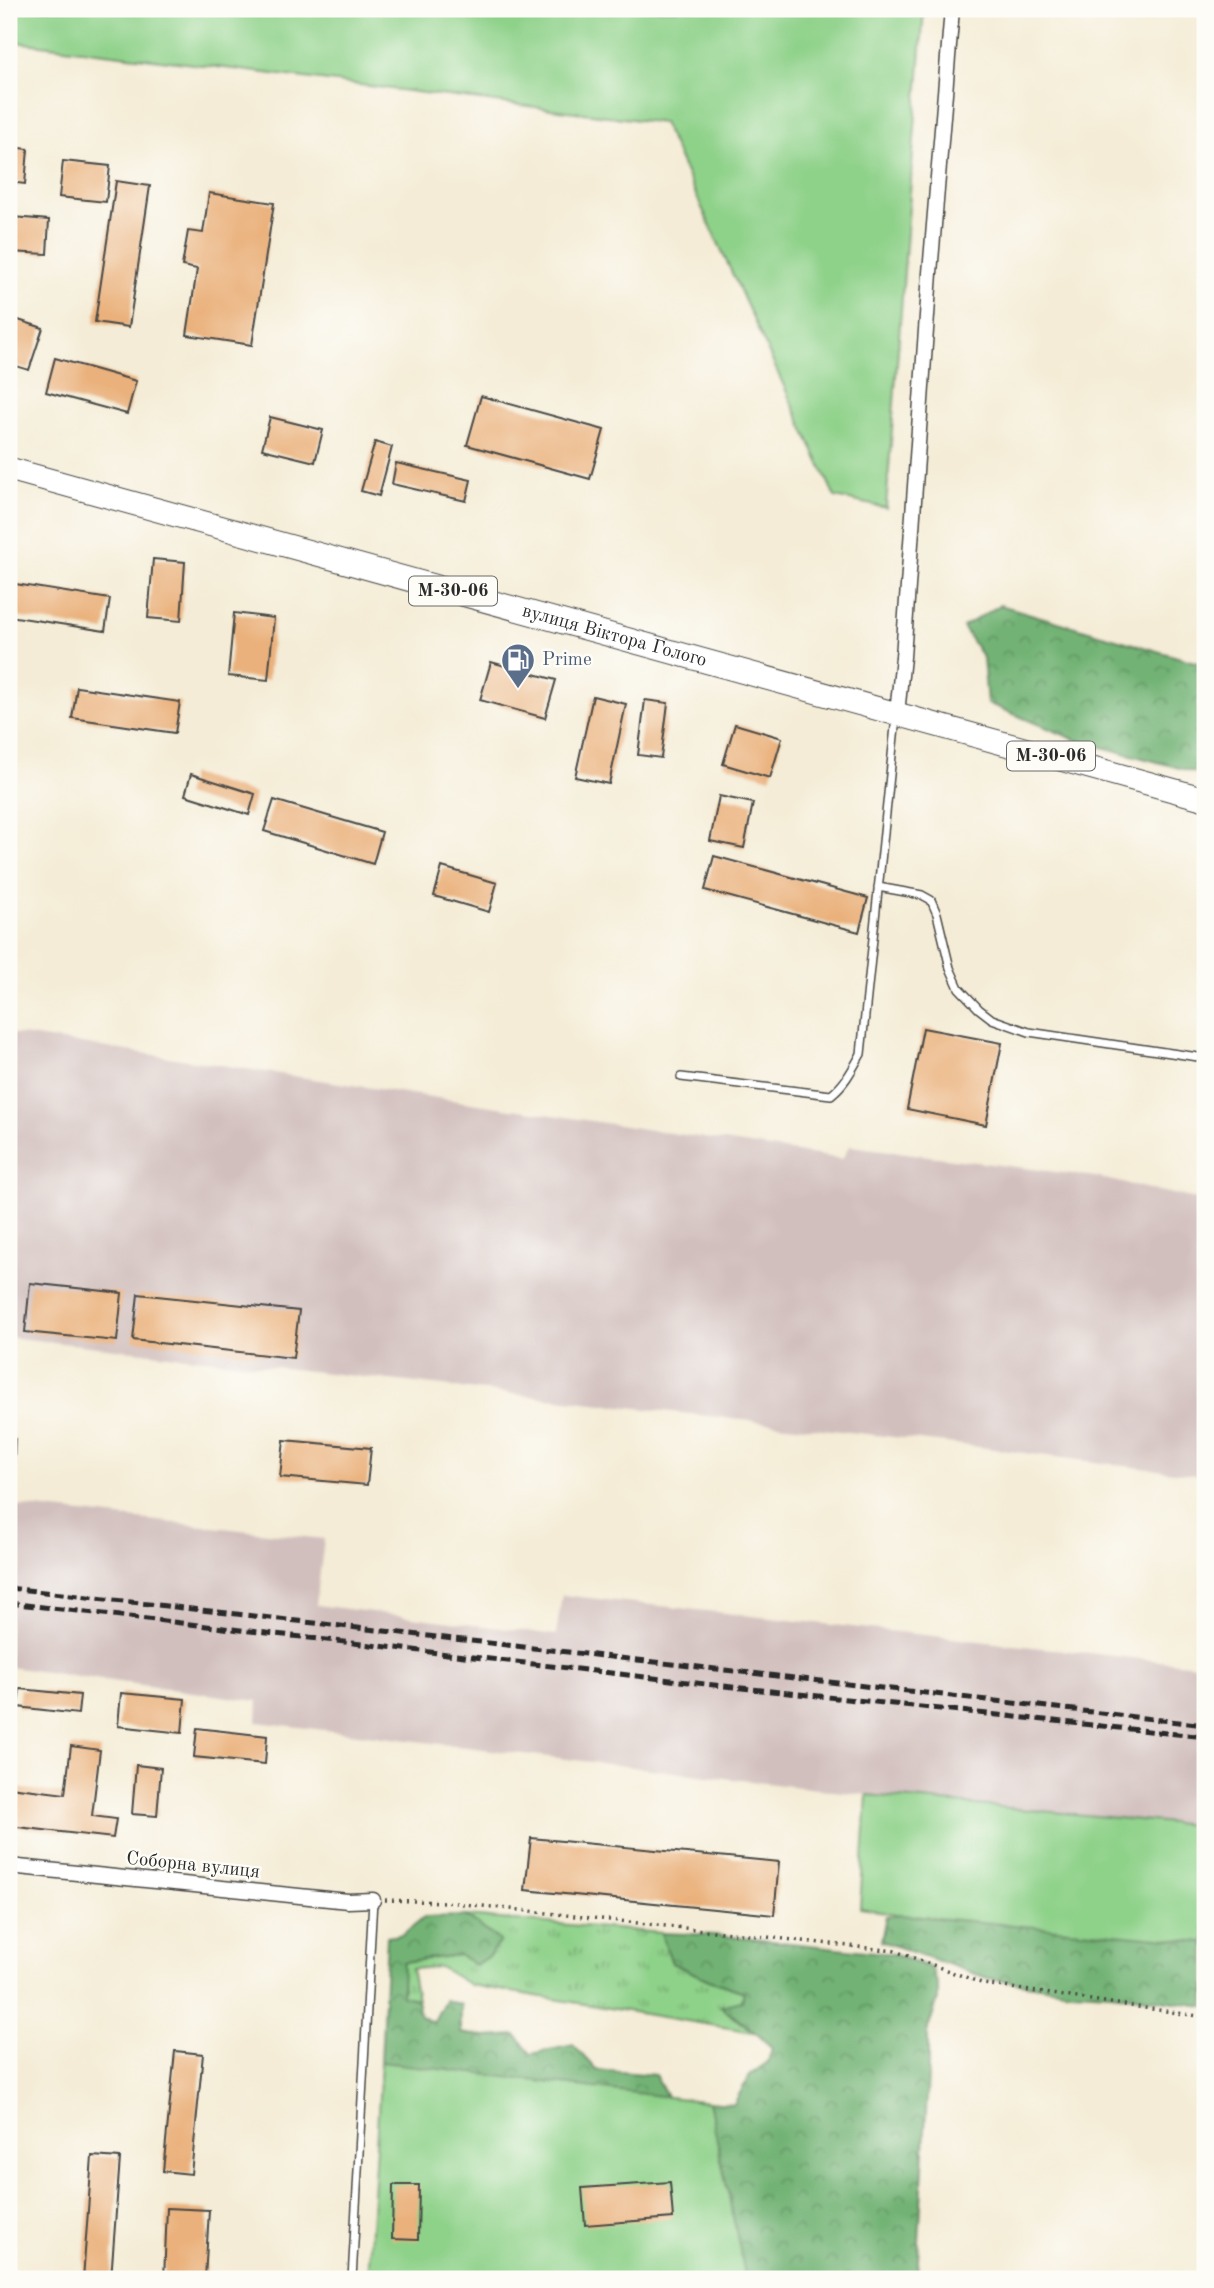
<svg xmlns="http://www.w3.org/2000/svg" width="1214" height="2288" font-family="'Old Standard TT',serif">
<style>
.railway{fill:#d1bfbd}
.grass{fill:url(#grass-tufts);stroke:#5c7e5a;stroke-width:2}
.forest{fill:url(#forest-crowns);stroke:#4e6f50;stroke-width:2}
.garden{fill:#8ed189;stroke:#5c7e5a;stroke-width:2}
.building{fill:#eab17b}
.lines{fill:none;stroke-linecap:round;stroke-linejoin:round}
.service-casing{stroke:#494845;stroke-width:10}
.minor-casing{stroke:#494845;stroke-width:17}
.primary-casing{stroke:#494845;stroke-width:25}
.path{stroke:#494845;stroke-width:3.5;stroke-dasharray:2 5;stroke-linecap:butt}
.service{stroke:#fff;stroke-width:7}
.minor{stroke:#fff;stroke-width:14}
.primary{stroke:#fff;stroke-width:23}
.rail{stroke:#2b2b2b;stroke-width:5;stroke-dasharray:10 5;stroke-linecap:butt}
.labels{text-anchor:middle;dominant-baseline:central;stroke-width:5;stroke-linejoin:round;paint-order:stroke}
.shield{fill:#fdfcf7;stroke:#6a6a68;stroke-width:2}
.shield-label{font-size:18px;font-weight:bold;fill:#2b2b2b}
.street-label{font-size:19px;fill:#2b2b2b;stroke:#fdfcf7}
.service-label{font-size:19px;fill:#4e5e75;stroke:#fdfcf7;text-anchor:start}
</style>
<defs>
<pattern id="grass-tufts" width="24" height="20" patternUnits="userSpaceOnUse" patternTransform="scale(1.75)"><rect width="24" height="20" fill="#8ed189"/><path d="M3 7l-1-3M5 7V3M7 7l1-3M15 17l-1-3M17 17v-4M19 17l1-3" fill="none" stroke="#74aa70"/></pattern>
<pattern id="forest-crowns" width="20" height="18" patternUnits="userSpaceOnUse" patternTransform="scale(1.75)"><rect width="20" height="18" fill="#72b375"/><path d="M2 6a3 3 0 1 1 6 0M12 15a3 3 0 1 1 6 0" fill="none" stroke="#5e9260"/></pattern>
</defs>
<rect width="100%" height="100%" fill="#fdfcf7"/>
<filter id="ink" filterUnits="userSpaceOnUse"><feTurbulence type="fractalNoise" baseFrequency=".0143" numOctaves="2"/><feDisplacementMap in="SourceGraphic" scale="14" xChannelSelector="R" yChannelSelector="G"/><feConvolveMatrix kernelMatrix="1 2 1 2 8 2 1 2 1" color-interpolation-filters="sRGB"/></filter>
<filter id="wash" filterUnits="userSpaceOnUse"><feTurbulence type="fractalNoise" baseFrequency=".00686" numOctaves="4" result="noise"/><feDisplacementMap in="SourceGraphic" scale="28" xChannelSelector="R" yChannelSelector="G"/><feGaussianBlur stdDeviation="1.57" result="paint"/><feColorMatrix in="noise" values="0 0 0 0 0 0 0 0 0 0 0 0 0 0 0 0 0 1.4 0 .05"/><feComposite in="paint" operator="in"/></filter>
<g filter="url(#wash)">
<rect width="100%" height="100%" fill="#f4ecd6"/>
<!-- railway -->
<path class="railway" d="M9,1033L842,1159L850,1146L1095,1177L1205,1201V1476L955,1444L9,1337Z
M9,1505L324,1539L316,1605L556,1635L562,1595L1205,1666V1826L867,1795L257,1722L258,1701L9,1667Z"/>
<!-- grass -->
<path class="grass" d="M466,1916L661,1933L672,1963L709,1980L745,1992L742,2001L722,2007L734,2018L759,2033L470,1985L440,1967L411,1969L417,1999L402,1997V1962L460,1955L499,1941Z"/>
<!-- forest -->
<path class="forest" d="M1000,605L1205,665V775L1076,740L987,703L983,658L963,627Z
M903,1915L1205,1942V2006L1111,1993L1071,1991L987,1978L881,1941L886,1916Z
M466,1916L500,1941L490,1955L475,1965L459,1955L403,1962L402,1996L417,1999L420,2016L433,2023L445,2000L461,2005V2033L485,2037L516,2035L531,2054L573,2045L596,2070L655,2075L667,2097L381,2062L387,1937L403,1934L424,1917Z
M661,1933L714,1935L893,1954L931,1968L938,1985V2000L928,2028V2075L917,2279H746L709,2102L734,2104L750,2075L768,2062L772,2048C757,2031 738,2021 721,2006L742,2001L744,1992L709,1980L672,1963Z"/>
<!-- garden -->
<path class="garden" d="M9,9H924L886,508L835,497L663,123L9,41Z
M867,1795L1205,1826V1942L903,1915L860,1908Z
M381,2062L709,2102L746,2279H368Z"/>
<g id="blocks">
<!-- building -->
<path class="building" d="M9,147L28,149L25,184L9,182Z
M63,161L110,166L106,202L59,197Z
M116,181L150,186L129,327L95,322Z
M209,193L274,203L252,345L187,335L197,269L182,266L188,231L203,233Z
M12,217L49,220L47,254L10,252Z
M9,317L43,328L29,370L9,364Z
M55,358L136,381L127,414L46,392Z
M481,396L604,430L590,479L467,445Z
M270,417L323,430L315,462L262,449Z
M375,442L392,447L379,496L361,491Z
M396,463L471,480L466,501L392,484Z
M153,559L185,562L181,621L148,618Z
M9,583L110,599L105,631L9,616Z
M234,613L274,618L268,680L228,676Z
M491,662L556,680L545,718L480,700Z
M77,687L180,702L175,733L72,718Z
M593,696L626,704L609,784L575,777Z
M645,700L668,703L661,758L638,755Z
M735,724L782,738L770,778L723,764Z
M191,774L255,794L249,815L185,795Z
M719,796L753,803L744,848L710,841Z
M274,800L382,832L373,864L264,831Z
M714,856L868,898L859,932L705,890Z
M442,867L497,883L489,912L434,896Z
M923,1028L1002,1043L986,1125L907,1109Z
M30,1283L122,1293L117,1341L25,1332Z
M138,1294L299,1311L293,1358L133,1340Z
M9,1438L15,1439L14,1465H9Z
M284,1440L371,1448L367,1485L280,1477Z
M20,1689L80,1695L78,1714L18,1707Z
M121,1693L185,1699L182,1733L118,1726Z
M197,1728L267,1736L265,1764L194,1757Z
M71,1746L100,1750L92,1816L116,1819L113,1838L9,1826V1787L65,1794Z
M136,1765L161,1768L157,1816L132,1814Z
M531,1838L779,1862L774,1915L525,1890Z
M175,2051L203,2054L191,2174L163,2171Z
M92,2156L120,2158L111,2279H83Z
M670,2182L673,2218L585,2225L582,2188Z
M393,2185H419L418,2240L392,2239Z
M167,2208L209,2210L205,2279H164Z"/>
</g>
</g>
<g filter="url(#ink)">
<use href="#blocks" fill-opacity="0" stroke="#494845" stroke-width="2"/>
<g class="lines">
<!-- service casing -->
<g class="service-casing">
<path id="service" d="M878,887L922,895L931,900L937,914L950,968L959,988L979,1009L992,1019L1029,1032L1205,1058
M681,1077L831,1095C845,1084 852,1070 861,1054L896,717
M352,2279L373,1900"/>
</g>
<!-- minor casing -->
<g class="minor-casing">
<path id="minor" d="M897,713L903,657L930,273L952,9
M9,1866L348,1901L373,1900"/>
</g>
<!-- primary casing -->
<g class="primary-casing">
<g id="primary">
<path id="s1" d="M9,469L1205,799"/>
</g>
</g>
<!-- path -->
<path class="path" d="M385,1900L446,1902L895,1951L984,1984L1205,2017"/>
<!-- service -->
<use href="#service" class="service"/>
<!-- minor -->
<use href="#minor" class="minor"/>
<!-- primary -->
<use href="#primary" class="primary"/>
<!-- rail -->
<path class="rail" d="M9,1588L1205,1725
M9,1603L714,1685L1205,1737"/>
</g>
</g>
<!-- icons -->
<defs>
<g id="fuel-pin" transform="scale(1.75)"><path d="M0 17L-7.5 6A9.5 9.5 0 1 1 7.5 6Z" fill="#5c6f8a" stroke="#fdfcf7"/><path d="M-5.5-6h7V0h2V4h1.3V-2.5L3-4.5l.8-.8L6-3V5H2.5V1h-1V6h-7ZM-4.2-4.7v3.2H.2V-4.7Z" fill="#fff"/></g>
</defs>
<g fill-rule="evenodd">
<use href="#fuel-pin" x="518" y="660"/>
</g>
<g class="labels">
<!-- shield labels -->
<g class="shield">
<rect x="409" y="576.5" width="88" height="29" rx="5"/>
<rect x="1007" y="741.5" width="88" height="29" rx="5"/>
</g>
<g class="shield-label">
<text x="453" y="591">М-30-06</text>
<text x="1051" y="756">М-30-06</text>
</g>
<!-- street labels -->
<g class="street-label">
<text stroke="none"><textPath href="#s1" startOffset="628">вулиця Віктора Голого</textPath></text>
<text transform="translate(193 1866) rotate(6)">Соборна вулиця</text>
</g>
<!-- service labels -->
<g class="service-label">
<text x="542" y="660">Prime</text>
</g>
</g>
<!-- margin -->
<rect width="1214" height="2288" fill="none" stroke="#fdfcf7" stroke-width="35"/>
</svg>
